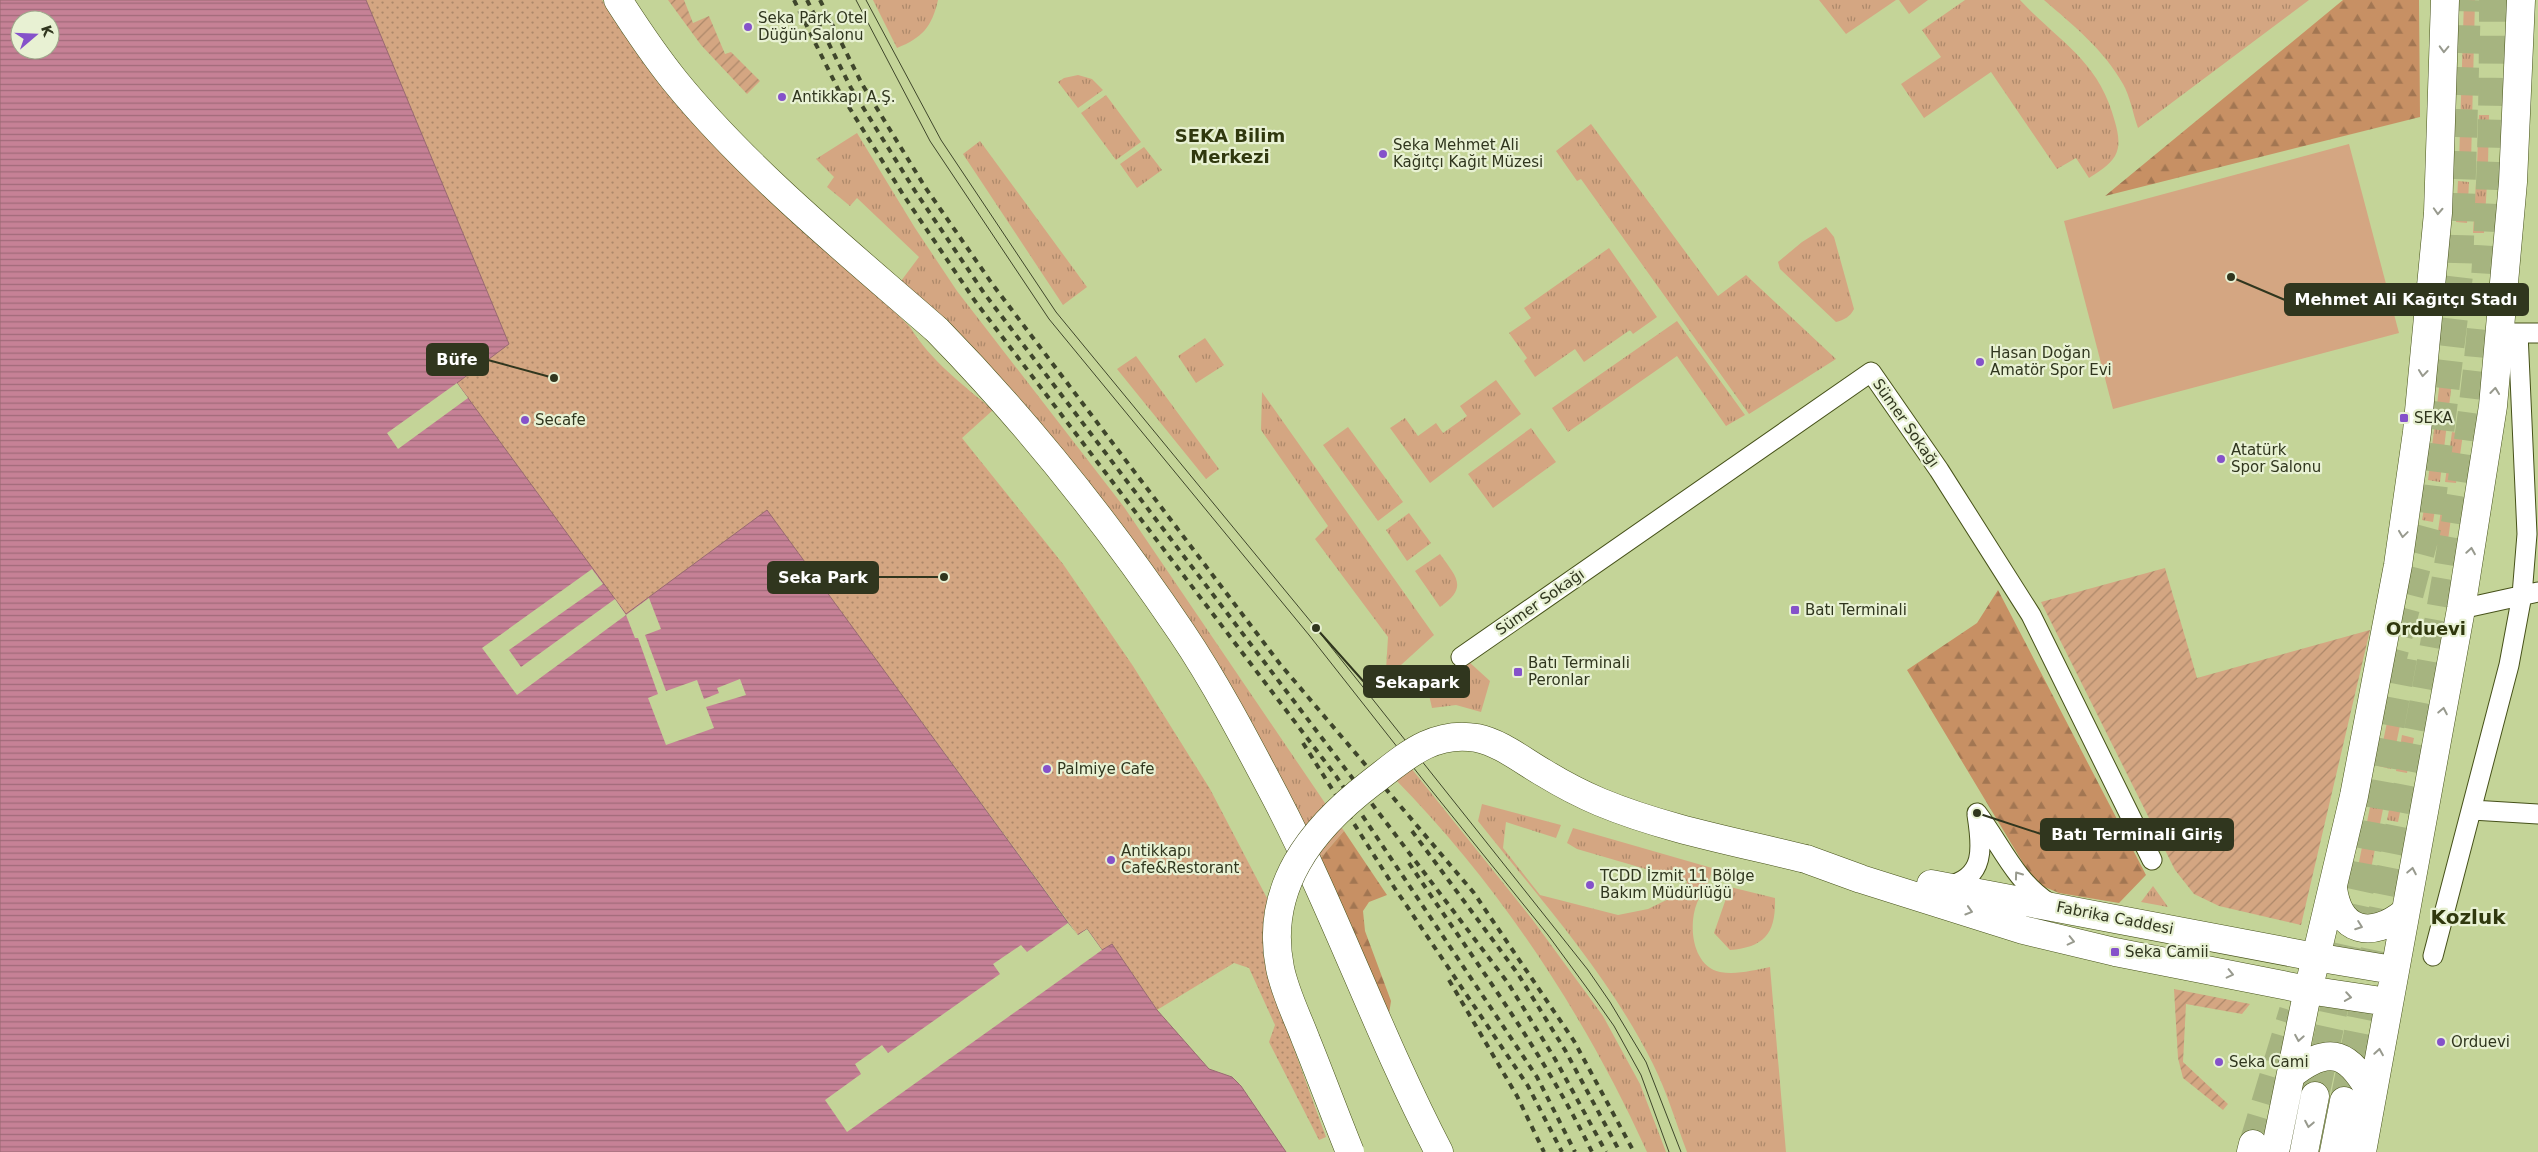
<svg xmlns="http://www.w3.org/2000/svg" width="2538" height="1152" font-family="'DejaVu Sans',sans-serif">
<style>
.grass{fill:url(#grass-tufts)}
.forest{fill:url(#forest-firs)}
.park{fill:url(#park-dots)}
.garden{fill:url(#garden-furrows)}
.pitch{fill:#d4a682}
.water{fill:url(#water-rules);stroke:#996a72;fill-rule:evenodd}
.pier{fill:#c4d498}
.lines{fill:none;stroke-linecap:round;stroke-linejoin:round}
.trunk-tunnel{stroke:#a6b480;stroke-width:28;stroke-dasharray:28 14;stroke-linecap:butt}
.minor-casing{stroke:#465119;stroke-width:21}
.secondary-casing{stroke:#465119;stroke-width:29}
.trunk-casing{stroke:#465119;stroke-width:29}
.minor{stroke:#fff;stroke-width:19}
.secondary{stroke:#fff;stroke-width:28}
.trunk{stroke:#fff;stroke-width:28}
.tram{stroke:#3f462b;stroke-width:1}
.rail{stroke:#3f462b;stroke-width:4;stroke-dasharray:6 6;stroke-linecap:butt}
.secondary-bridge-casing{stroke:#465119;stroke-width:29;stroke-linecap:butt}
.secondary-bridge{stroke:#fff;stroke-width:28}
.oneway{stroke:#989a8e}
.poi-dot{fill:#8552ca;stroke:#e8f1d3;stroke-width:2}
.labels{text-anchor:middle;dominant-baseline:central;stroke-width:4.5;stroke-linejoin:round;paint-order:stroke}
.poi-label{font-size:15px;fill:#30361e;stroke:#e8f1d3;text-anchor:start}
.street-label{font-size:15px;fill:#30361e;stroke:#e8f1d3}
.quarter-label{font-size:18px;font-weight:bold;fill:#30380e;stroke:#e8f1d3}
.district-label{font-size:20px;font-weight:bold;fill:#30380e;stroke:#e8f1d3}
.leader{fill:none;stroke:#30361e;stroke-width:2}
.callout-dot{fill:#30361e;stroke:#e8f1d3;stroke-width:2}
.callout{fill:#30361e;stroke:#30361e;stroke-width:2}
.callout-label{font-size:16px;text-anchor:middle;font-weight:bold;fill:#fff}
</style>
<defs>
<pattern id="grass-tufts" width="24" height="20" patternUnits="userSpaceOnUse" patternTransform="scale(1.25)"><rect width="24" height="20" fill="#d4a682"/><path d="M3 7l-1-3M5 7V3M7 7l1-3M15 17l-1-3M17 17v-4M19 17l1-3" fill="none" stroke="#ac886a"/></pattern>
<pattern id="forest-firs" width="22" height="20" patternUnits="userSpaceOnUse" patternTransform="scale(1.25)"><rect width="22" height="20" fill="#c79064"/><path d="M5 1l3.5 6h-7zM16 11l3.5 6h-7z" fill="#a27652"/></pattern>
<pattern id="park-dots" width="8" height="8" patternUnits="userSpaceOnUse" patternTransform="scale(1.25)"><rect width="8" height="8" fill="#d4a682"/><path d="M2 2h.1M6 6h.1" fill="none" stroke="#ac886a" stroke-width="1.8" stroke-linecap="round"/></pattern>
<pattern id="garden-furrows" width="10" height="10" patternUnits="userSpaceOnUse" patternTransform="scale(1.25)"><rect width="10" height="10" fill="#d4a682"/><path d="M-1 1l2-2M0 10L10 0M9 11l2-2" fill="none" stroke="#ac886a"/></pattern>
<pattern id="water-rules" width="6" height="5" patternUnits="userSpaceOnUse" patternTransform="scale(1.25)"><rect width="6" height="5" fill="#c68196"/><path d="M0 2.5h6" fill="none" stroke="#a16a7a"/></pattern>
</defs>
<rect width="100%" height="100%" fill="#c4d498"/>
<!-- grass -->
<path class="grass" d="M873,0H938C932,27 922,38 897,48Z
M1819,0H1896L1846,34Z
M1899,0H1928L1909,14Z
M1965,0H2020C2060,43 2099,60 2115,122C2118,133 2121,145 2115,156C2109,166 2098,172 2089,178L2076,158L2057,169L1991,72L1924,118L1901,84L1941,57L1922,30Z
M2044,0H2309L2138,128C2133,114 2130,96 2123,84C2104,50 2073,25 2044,0Z
M2464,0H2475L2471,164L2459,163Z
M1078,75L1092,79L1103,90L1078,108L1058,82L1064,78Z
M1106,95L1141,142L1116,160L1081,113Z
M2479,115H2489L2488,165H2477Z
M1591,124L1718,296L1746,275L1836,359L1749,414L1581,179L1577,181L1556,151Z
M857,133L915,228L957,291L1124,507L1344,831L1318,861L1250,723L901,281L919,257L857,198L850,206L827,187L834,177L816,159Z
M980,141L1087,287L1063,305L963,154Z
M1144,147L1162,170L1137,188L1120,164Z
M2458,181L2469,182L2467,223L2456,222Z
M2476,182L2487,183L2484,233H2473Z
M1826,227L1834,237L1854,309C1850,317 1844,320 1836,322L1780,269L1778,262L1802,242Z
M1609,248L1657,317L1633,334L1630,330L1584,362L1575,349L1535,377L1524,361L1527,358L1509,333L1531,318L1524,308Z
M1677,321L1745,415L1726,426L1677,356L1568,432L1552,408Z
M1205,338L1224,365L1196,383L1178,356Z
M1136,356L1219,469L1206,479L1117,369Z
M2442,363L2454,365L2440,482L2428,480Z
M1496,380L1521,414L1430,483L1390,428L1405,418L1418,436L1436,423L1443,433L1467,416L1460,406Z
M1262,392L1434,635L1390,675L1386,670L1388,637L1315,539L1328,526L1261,430Z
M1348,427L1403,502L1378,521L1323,445Z
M1531,428L1556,462L1493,508L1468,474Z
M2452,432L2463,434L2456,483L2445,482Z
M2426,496L2437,498L2433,522L2422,520Z
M2443,496L2454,497L2447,547L2436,545Z
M1409,513L1431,543L1407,561L1386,530Z
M1440,554C1456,577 1469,587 1440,607L1415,571Z
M1468,661L1490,681L1481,712L1456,705L1432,708L1429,695L1454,670Z
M2391,703L2404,706L2391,769L2378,766Z
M2402,735L2414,738L2407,773L2396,771Z
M1411,768L1532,919L1603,1016L1640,1084L1666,1152H1647C1585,1015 1500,886 1395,779Z
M2375,782L2388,784L2367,889L2354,887Z
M2394,785L2405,788L2398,822L2387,820Z
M1482,804L1561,825L1556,838L1506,822L1503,848L1540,895L1618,915L1648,909L1685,891L1687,881L1577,849L1567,843L1573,828L1712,868C1710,885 1703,889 1697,903C1688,925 1692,966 1720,972C1737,975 1754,970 1770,967L1786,1152H1687C1676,1123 1667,1092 1653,1064C1608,974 1540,899 1478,821Z
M2153,886L2168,907L2141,902Z
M1730,887L1775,898C1776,933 1765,947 1730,950L1714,933Z"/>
<!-- forest -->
<path class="forest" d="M2343,0H2419L2420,117L2105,196Z
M1998,590L2146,875L2119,903L2059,893L2035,883L1907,670L1977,623Z
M1344,831L1387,895L1369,902L1363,911L1365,931L1391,1001L1389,1014L1318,861Z"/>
<!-- park -->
<path class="park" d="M366,0H602L642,60L910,327C930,360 963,385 993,410L962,438L1063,564L1133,666L1210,789L1269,902L1264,958L1270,983L1326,1137L1319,1140L1269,1042L1275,1025L1249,968L1234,963L1157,1010L1112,944L1102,950L1087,929L1078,935L767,511L626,615L457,383Z"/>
<!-- garden -->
<path class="garden" d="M668,0H684L693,23L709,16L725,54L731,52L760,81L747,94L701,45Z
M2165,568L2197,678L2370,630L2301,925L2219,906L2194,894L2175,870L2041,602Z
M2174,989L2250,1004L2242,1014L2186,1004L2183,1062L2228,1104L2223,1110L2183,1078L2178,1058Z"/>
<!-- pitch -->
<path class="pitch" d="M2349,144L2399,333L2113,409L2064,221Z"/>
<!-- water -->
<path class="water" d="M0,0H366L509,344L457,383L626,614L767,510L1077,935L1087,929L1102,950L1112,944L1157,1010L1209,1069L1232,1077L1241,1086L1286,1152H0ZM20,20H50V50H20Z"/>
<!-- pier -->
<path class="pier" d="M457,383L468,398L398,449L387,433Z
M592,569L603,584L509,650L521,667L615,599L626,615L649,598L661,629L645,635L666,691L697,680L704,699L719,693L717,688L740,679L746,695L706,707L714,728L666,745L648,698L658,694L638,638H635L626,615L517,695L482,648Z
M1068,923L1078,935L1087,929L1102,950L847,1132L825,1100L861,1074L855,1064L882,1045L888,1053L1000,974L993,964L1021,945L1027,952Z"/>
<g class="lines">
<!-- trunk-tunnel -->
<path class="trunk-tunnel" d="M2388,676L2430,517L2459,275L2467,0
M2315,1096L2362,879L2403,658
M2344,1101C2388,884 2434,666 2467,447C2489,299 2493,149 2493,0
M2253,1144L2293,1011"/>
<!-- minor casing -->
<g class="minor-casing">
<path id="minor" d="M2507,333H2538
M2461,609L2538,592
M1461,657L1871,372L1939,470L2031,615L2152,860
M2472,810L2538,814
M1977,813C2001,845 2015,881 2049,903
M1947,886C1986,878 1982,847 1977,815
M2433,956L2509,665L2522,595L2527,534L2518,333"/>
</g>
<!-- secondary casing -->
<g class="secondary-casing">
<path id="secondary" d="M618,0C636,28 654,55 675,81C748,171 849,253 937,330C1028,423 1109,525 1182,633C1217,685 1247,743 1276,798C1336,913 1379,1037 1439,1152
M1806,859L1861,879L2023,930L2115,952L2308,990
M1931,884L2315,957"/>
</g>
<!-- trunk casing -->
<g class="trunk-casing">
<path id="trunk" d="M2333,888C2339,933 2372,939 2404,913
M2315,957L2393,970
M2308,990L2388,1002
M2292,1074C2331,1043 2350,1054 2372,1095
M2251,1152L2253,1144
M2275,1152L2305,1004L2354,796L2398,565L2417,432L2438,213L2445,0
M2304,1152L2315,1096
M2334,1152L2344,1101
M2362,1152L2461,609L2493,406L2513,182L2521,0"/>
</g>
<!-- minor -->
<use href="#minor" class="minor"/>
<!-- secondary -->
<use href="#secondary" class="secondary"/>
<!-- trunk -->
<use href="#trunk" class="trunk"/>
<!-- tram -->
<path class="tram" d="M856,0L930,141L1049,319L1309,635L1424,781L1548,935L1595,999L1614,1026L1641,1075L1669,1152
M866,0L941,140L1056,312L1316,628L1588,970L1610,1002L1646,1062L1681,1152"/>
<!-- rail -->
<path class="rail" d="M794,0L839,91L904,196L975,301L1336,776L1537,1077L1575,1152
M807,0L851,88L915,191L984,293L1508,983L1555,1059L1606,1152
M820,0L862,84L925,187L993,285L1280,664L1474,893L1574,1041L1634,1152
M1303,743L1394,887L1528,1086L1562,1152
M1412,831L1518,974L1565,1050L1620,1152
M1409,863C1472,958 1542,1049 1592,1152
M1449,980L1517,1096L1544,1152"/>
<!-- secondary-bridge casing -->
<g class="secondary-bridge-casing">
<path id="secondary-bridge" d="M1350,1152C1335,1115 1321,1077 1306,1040C1297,1016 1285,993 1280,968C1264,888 1311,829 1371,783C1404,758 1432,730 1477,738C1501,743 1523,761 1544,773C1562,784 1581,794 1600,802C1665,829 1737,842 1806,859"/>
</g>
<!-- secondary-bridge -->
<use href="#secondary-bridge" class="secondary-bridge"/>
</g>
<!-- one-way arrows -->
<defs><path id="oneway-chevron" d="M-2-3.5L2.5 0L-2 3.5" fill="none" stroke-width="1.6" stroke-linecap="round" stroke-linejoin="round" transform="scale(1.25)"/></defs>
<g class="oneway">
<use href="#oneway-chevron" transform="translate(2444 49) rotate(92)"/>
<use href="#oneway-chevron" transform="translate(2438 211) rotate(93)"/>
<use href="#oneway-chevron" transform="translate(2423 373) rotate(96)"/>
<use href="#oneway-chevron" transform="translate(2495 391) rotate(-84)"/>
<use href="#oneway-chevron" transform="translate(2403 534) rotate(98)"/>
<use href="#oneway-chevron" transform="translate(2471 551) rotate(-81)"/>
<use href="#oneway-chevron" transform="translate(2443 711) rotate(-79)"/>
<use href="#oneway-chevron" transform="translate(2412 871) rotate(-79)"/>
<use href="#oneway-chevron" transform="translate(2018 875) rotate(-126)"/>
<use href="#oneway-chevron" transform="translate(1969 911) rotate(17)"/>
<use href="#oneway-chevron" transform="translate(2359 926) rotate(20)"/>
<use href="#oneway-chevron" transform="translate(2071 941) rotate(13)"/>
<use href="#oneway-chevron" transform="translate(2230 974) rotate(13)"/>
<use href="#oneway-chevron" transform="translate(2348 997) rotate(9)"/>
<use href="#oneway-chevron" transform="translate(2299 1038) rotate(100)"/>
<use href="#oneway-chevron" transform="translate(2379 1052) rotate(-81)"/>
<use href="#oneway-chevron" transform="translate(2309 1124) rotate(101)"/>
</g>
<!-- markers -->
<g class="poi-dot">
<circle cx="748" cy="27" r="5"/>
<circle cx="782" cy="97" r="5"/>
<circle cx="1383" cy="154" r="5"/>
<circle cx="1980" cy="362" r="5"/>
<rect x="2399" y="413" width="10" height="10" rx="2.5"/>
<circle cx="525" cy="420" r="5"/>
<circle cx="2221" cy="459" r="5"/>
<rect x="1790" y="605" width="10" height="10" rx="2.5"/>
<rect x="1513" y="667" width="10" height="10" rx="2.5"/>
<circle cx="1047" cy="769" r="5"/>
<circle cx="1111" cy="860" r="5"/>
<circle cx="1590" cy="885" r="5"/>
<rect x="2110" y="947" width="10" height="10" rx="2.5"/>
<circle cx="2441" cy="1042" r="5"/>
<circle cx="2219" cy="1062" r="5"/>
</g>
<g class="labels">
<!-- poi labels -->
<g class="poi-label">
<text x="758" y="18">Seka Park Otel<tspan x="758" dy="17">Düğün Salonu</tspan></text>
<text x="792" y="97">Antikkapı A.Ş.</text>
<text x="1393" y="145">Seka Mehmet Ali<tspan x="1393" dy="17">Kağıtçı Kağıt Müzesi</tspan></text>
<text x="1990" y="353">Hasan Doğan<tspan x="1990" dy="17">Amatör Spor Evi</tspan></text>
<text x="2414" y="418">SEKA</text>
<text x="535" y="420">Secafe</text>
<text x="2231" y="450">Atatürk<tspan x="2231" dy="17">Spor Salonu</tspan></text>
<text x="1805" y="610">Batı Terminali</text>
<text x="1528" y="663">Batı Terminali<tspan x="1528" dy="17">Peronlar</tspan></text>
<text x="1057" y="769">Palmiye Cafe</text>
<text x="1121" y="851">Antikkapı<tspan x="1121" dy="17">Cafe&amp;Restorant</tspan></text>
<text x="1600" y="876">TCDD İzmit 11 Bölge<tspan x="1600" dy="17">Bakım Müdürlüğü</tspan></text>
<text x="2125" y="952">Seka Camii</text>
<text x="2451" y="1042">Orduevi</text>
<text x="2229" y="1062">Seka Cami</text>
</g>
<!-- street labels -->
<g class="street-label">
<text transform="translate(1906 423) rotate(55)">Sümer Sokağı</text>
<text transform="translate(1540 602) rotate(-35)">Sümer Sokağı</text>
<text transform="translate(2115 918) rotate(11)">Fabrika Caddesi</text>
</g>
<!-- quarter labels -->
<g class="quarter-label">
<text x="1230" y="135">SEKA Bilim<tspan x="1230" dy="21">Merkezi</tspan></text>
<text x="2426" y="628">Orduevi</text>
</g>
<!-- district labels -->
<g class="district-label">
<text x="2468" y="917">Kozluk</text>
</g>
</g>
<!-- callouts -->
<path class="leader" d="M2231 277L2285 300M554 378L488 360M944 577L878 577M1316 628L1364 682M1977 813L2041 834"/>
<g class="callout-dot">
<circle cx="2231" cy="277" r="5"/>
<circle cx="554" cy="378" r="5"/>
<circle cx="944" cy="577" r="5"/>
<circle cx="1316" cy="628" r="5"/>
<circle cx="1977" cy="813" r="5"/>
</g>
<g class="callout">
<rect x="2285" y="284" width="243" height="31" rx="5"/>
<rect x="427" y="344" width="61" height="31" rx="5"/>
<rect x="768" y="562" width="110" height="31" rx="5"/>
<rect x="1364" y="666" width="105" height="31" rx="5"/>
<rect x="2041" y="819" width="192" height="31" rx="5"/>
</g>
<g class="callout-label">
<text x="2406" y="305">Mehmet Ali Kağıtçı Stadı</text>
<text x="457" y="365">Büfe</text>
<text x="823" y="583">Seka Park</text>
<text x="1417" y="688">Sekapark</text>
<text x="2137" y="840">Batı Terminali Giriş</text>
</g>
<!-- north arrow -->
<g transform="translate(35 35) rotate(71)"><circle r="24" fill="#e8f1d3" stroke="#9ea68b"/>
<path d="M0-4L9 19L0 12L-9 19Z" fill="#8552ca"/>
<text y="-8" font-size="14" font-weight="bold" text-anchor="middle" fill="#30361e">K</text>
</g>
</svg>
